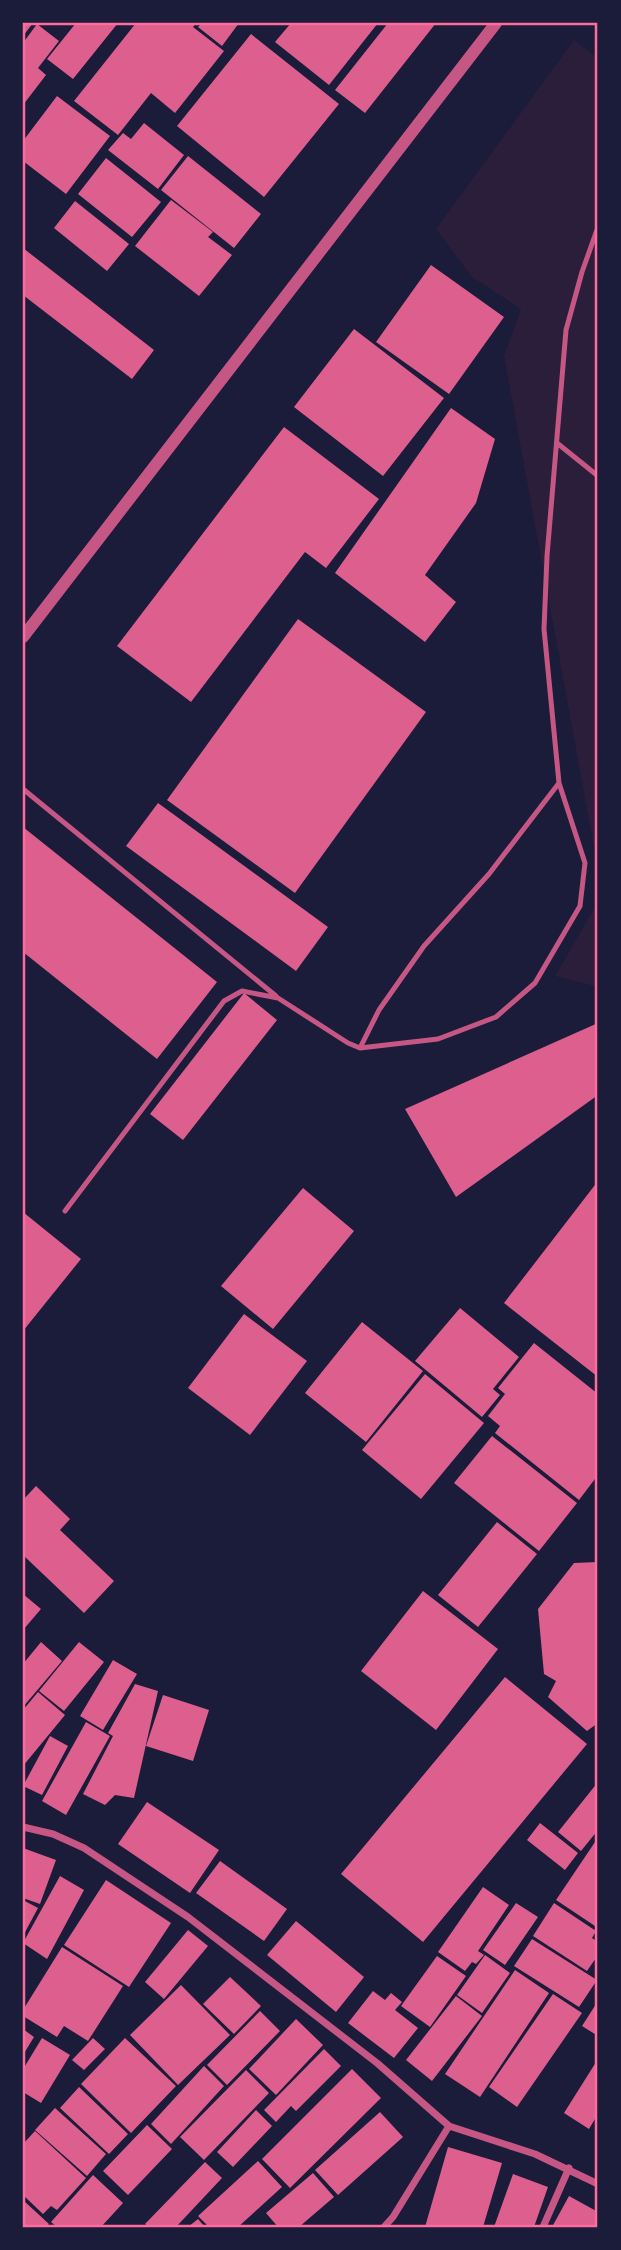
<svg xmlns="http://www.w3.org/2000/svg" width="621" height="2250" font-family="Bitter,serif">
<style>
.green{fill:#2a1e3b}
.building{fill:#dd5f8e}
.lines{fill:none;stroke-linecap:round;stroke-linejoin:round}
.service{stroke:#c65784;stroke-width:5}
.minor{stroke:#c65784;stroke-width:7}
.tertiary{stroke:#c65784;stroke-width:12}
.neatline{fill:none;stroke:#ff6b9d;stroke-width:2.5}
</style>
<rect width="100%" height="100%" fill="#1b1b3a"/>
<!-- green -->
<path class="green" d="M574,40L598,58V869L504,356L521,309L472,277L436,229Z
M598,902V987L555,976Z"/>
<!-- building -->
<path class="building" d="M23,23H33L23,36Z
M76,23H118L73,79L47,59Z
M136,23H196L193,27L224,51L175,113L151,93L118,135L74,101Z
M202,23H239L222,46L198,27Z
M291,23H378L329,85L275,42Z
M388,23H436L365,113L335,90Z
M37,24L59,41L38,68L46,75L23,105V43Z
M251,34L339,104L264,197L177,126Z
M57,96L110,136L66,194L23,161V141Z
M144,123L184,155L158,189L108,150L123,133L131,139Z
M188,156L261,214L234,248L161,190Z
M106,158L161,202L132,237L78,194Z
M171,200L213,232L208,237L232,255L199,296L135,246Z
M75,201L129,244L107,271L54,228Z
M23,248L154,350L132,379L23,295Z
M431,265L504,317L449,394L376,342Z
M354,329L444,398L383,476L294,407Z
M451,408L495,439L476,503L425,575L456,602L425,642L335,573Z
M284,427L379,499L326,568L305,552L191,702L117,646Z
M298,619L426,712L295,893L167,800Z
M158,803L328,927L296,971L126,846Z
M23,827L217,982L157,1059L23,952Z
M244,993L277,1020L183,1140L150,1114Z
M598,1023V1095L456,1197L405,1109Z
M598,1181V1377L504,1303Z
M303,1188L354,1231L273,1329L221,1286Z
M23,1212L81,1259L23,1331Z
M460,1308L519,1357L493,1389L500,1395L482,1417L415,1361Z
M244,1314L307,1361L250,1435L188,1388Z
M362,1322L423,1371L366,1442L305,1393Z
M534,1343L598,1394V1475L579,1500L495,1433L500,1426L488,1416L505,1394L498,1388Z
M425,1374L484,1423L421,1499L362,1450Z
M492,1436L577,1503L539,1551L454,1483Z
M36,1486L70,1519L60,1530L114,1581L84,1613L23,1555V1500Z
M497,1522L537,1554L478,1627L438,1595Z
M598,1562V1723L587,1731L548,1697L556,1681L544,1674L538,1609L574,1563Z
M423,1591L498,1649L436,1730L361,1671Z
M23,1594L41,1609L23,1630Z
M41,1642L62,1661L23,1707V1664Z
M79,1642L104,1662L64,1711L39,1691Z
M113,1660L137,1674L103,1730L80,1716Z
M505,1677L587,1744L423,1942L341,1874Z
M135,1684L158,1691L134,1798L115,1795L105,1805L83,1794L113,1736L108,1733Z
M38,1692L65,1715L23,1766V1710Z
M163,1695L209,1710L193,1761L146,1746Z
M86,1722L110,1736L66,1815L42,1801Z
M50,1736L68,1746L42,1795L23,1786Z
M598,1782V1830L581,1851L558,1832Z
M147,1802L219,1850L190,1893L118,1844Z
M540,1823L578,1853L565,1870L527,1840Z
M595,1842L598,1845V1928L556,1900Z
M23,1848L56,1860L40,1904L23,1898Z
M220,1861L287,1909L264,1941L196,1893Z
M60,1876L84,1890L47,1959L23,1943Z
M106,1880L171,1923L129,1987L64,1945Z
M483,1887L509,1905L478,1951L484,1955L476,1964L472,1962L465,1971L438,1952Z
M23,1900L38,1908L23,1936Z
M516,1903L538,1917L505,1965L483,1950Z
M554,1903L596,1931L592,1938L598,1942V1955L587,1971L533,1936Z
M296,1921L364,1977L336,2012L267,1955Z
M188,1930L208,1946L164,1999L145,1982Z
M532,1939L597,1980L579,2007L514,1966Z
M62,1947L123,1986L88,2041L64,2026L57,2037L23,2016V2010Z
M485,1955L510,1973L482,2013L457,1995Z
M437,1956L466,1976L430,2027L401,2006Z
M515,1970L549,1993L480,2097L445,2074Z
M230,1977L261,2006L234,2034L203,2004Z
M181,1985L230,2035L178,2085L130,2035Z
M373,1991L385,2000L391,1993L402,2002L395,2010L418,2028L394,2058L348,2023Z
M553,1994L582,2013L517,2107L489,2087Z
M456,1996L482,2016L432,2081L406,2060Z
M598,2001V2036L582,2026Z
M260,2011L280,2031L227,2085L207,2065Z
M296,2019L323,2045L276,2095L249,2069Z
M23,2029L34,2037L23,2055Z
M42,2038L70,2055L41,2103L23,2092V2065L25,2066Z
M93,2038L105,2049L84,2070L72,2060Z
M125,2038L176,2086L131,2133L81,2084Z
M324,2049L341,2066L296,2111L291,2106L276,2122L264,2110Z
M598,2059V2114L589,2129L564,2113Z
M204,2066L224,2086L171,2144L151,2124Z
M352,2069L381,2098L290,2188L262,2159Z
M246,2070L269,2093L204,2160L180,2137Z
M79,2087L128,2134L109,2154L60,2108Z
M55,2108L106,2154L87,2176L35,2130Z
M256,2110L272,2126L233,2167L217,2152Z
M380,2112L403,2137L338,2195L315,2170Z
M147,2125L172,2149L128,2195L103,2171Z
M35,2131L86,2178L57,2210L51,2206L43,2214L23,2195V2144Z
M448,2147L502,2163L483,2227H425Z
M258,2161L282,2187L238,2227H209L198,2216Z
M205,2162L222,2178L176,2227H149L145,2224Z
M313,2173L334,2197L299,2227H278L266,2213Z
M513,2174L548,2187L534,2227H494Z
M93,2175L123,2203L101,2227H57L51,2222Z
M569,2196L598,2212V2227H552Z
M23,2200L49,2224L46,2227H23Z
M198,2219L205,2227H188Z"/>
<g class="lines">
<!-- service -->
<path class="service" d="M557,443L598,476
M23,789L276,996
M360,1048L379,1010L424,946L489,874L559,783
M65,1211L224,1001L242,991L278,998L348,1043L360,1048L438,1039L496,1017L535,983L580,906L585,863L559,783L544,629L547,556L566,330L582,272L598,227"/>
<!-- minor -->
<path class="minor" d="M23,1827L53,1834L84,1848L188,1917L377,2063L449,2126L535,2154L598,2184
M384,2227L393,2217L449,2126
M543,2227L569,2168"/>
<!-- tertiary -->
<path class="tertiary" d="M23,637L496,23"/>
</g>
<!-- border -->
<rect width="621" height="2250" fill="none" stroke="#1b1b3a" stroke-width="49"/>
<rect x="24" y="24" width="572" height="2202" class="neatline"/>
</svg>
